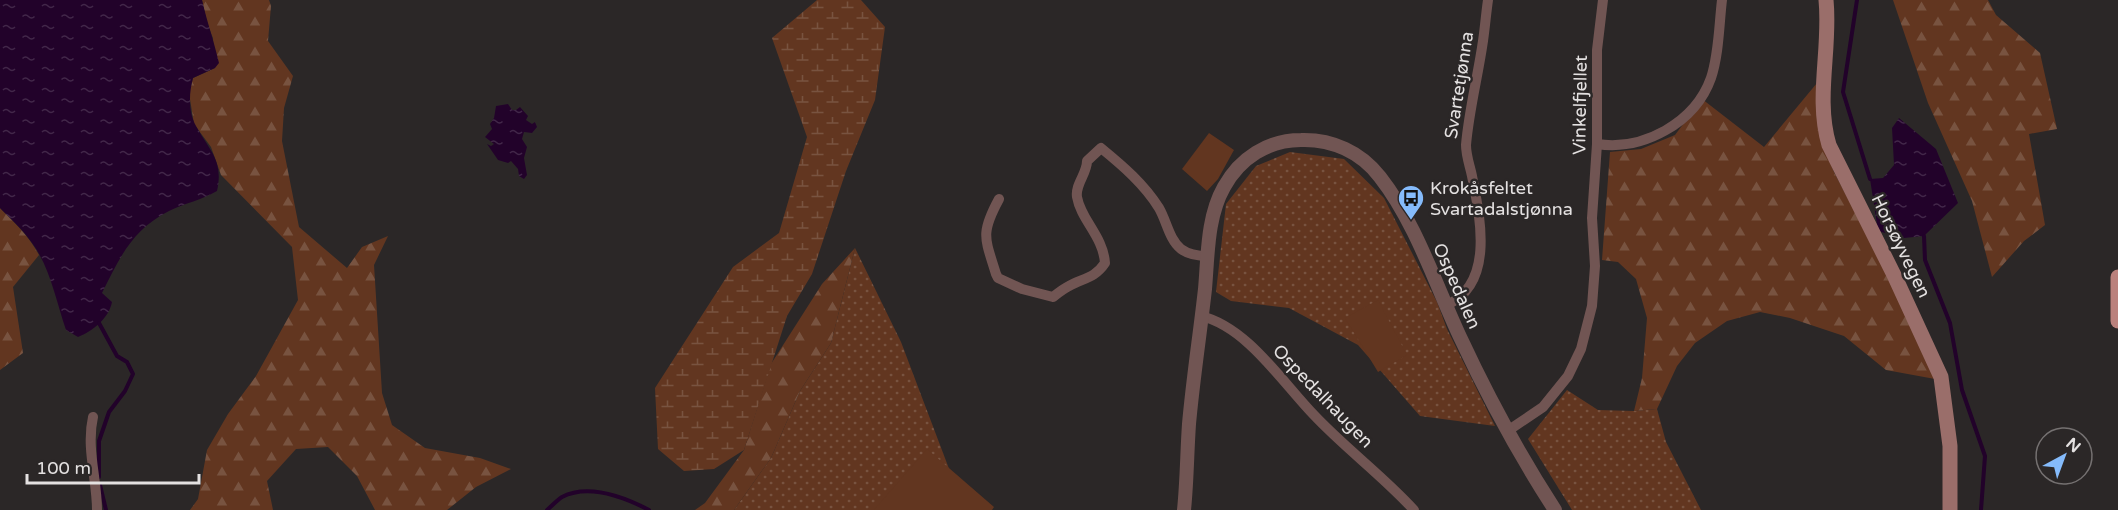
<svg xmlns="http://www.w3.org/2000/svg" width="2118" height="510" font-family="'Varela Round',sans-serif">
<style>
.grass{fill:url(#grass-dots)}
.forest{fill:url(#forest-firs)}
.wetland{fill:url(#wetland-marsh)}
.park{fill:#623620}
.water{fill:url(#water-ripples)}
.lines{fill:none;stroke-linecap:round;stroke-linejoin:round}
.stream{stroke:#22022a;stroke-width:4}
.minor{stroke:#715553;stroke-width:10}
.tertiary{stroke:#715553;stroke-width:14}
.secondary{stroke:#9a6e6a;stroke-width:15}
.primary{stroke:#ba817c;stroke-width:15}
.labels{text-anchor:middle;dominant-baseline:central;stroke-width:5;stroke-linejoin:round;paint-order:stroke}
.street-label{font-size:18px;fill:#e4e1e1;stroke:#2b2727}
.poi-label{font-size:18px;fill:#e4e1e1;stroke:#2b2727;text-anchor:start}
</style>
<defs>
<pattern id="grass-dots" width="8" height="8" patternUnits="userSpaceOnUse" patternTransform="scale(1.5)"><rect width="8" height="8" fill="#623620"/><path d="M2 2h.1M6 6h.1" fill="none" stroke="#785340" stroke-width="1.8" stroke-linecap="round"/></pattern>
<pattern id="forest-firs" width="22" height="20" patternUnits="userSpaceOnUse" patternTransform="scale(1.5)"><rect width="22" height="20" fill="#623620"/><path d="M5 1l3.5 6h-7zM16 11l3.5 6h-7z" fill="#785340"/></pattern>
<pattern id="wetland-marsh" width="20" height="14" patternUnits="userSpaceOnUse" patternTransform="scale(1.5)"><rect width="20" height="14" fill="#623620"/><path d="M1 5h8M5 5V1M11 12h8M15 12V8" fill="none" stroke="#785340"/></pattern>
<pattern id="water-ripples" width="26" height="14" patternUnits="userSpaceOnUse" patternTransform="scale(1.5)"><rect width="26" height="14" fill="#22022a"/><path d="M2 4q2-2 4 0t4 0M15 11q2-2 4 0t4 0" fill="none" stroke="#422749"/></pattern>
</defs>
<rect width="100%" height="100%" fill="#2b2727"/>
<!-- grass -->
<path class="grass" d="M1290,152L1344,159L1384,198L1437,302L1447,329L1495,426L1420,416L1358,345L1289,308L1231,301L1216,292L1226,204L1256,166Z
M855,248L901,342L951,474L880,510H734L771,458L800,391L831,343Z
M1567,390L1598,410L1634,411L1657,409L1666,442L1701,510H1572L1528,439Z"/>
<!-- forest -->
<path class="forest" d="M202,0H269L271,6L268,41L293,76L284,108L282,141L299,227L347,268L362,247L388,236L374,265L382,393L392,425L425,448L480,458L511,469L476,487L447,510H375L357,476L328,447L296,449L267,481L273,510H190L198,499L207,450L228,414L256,376L298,300L292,247L221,175L211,147L194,124L189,93L193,78L215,68L213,38L207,23Z
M1893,0H1988L1996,15L2040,53L2057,129L2029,134L2045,225L2024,241L1992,277L1972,201L1928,103Z
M1817,83L1821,139L1834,172L1893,285L1935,379L1886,370L1844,336L1790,318L1760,312L1727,321L1695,343L1677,366L1657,409L1634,411L1642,378L1647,318L1636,279L1618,262L1602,260L1610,152L1641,149L1675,135L1702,99L1764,147Z
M0,208C15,223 29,236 39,255L13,287L23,353L0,370Z
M855,248L831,343L800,391L771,458L734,510H695L705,503L744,450L771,364L822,284Z"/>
<!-- wetland -->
<path class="wetland" d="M817,0H861L885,27L875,100L846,171L812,274L787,316L744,450L714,469L684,471L658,449L655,388L733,267L779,233L807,137L772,38Z"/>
<!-- park -->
<path class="park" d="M1209,133L1234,150L1218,179L1207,191L1182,169Z
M1378,300L1407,355L1378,372L1345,318Z
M927,449L994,507L992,510H874Z"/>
<!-- water -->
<path class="water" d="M0,0H202C207,22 214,41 219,63L215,68L193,78C189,93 188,111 196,126C209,150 224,160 217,191C202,200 185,203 169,211C132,230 120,257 102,293L112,302C109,318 93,331 78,337L66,330C56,301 50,267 32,243C23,230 11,219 0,208Z
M508,104L512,110H516L520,107L528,116L526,120L532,124L535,122L537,127L532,133L524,132L522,139L527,147L524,158L527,175L524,179L519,176L518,169L511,161L508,163L498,160L487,144L491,146L494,144L485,137L492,129L490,124L494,118L496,106Z
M1899,118L1936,149L1958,203L1924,236L1904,238L1878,231L1870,179L1883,178L1894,165L1892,128Z"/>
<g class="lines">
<!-- stream -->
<path class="stream" d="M1857,0L1843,92L1870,179
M1924,236L1925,260L1950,323L1962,390L1985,456L1981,510
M99,323L117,356L127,362L133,374L125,391L109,412L99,441V477
M100,485L106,510
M547,510C552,506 557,500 562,497C589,483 624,497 649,510"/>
<!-- minor -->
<path class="minor" d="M1597,144C1643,151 1695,123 1711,78C1719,54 1719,25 1722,0
M999,199C980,234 985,238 996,274L998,278L1022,289L1053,297C1058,293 1063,289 1069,286C1084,278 1095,278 1105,263C1103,236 1081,220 1077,197C1075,184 1087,174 1087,161L1101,148C1123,166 1144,184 1159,208C1167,222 1169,239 1181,249C1189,255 1198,256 1208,256
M1447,305C1495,283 1480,217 1472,176C1470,166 1466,156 1466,145C1469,110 1478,76 1483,41C1485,27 1486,14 1488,0
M1201,316C1247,327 1282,382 1314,415C1345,448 1383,476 1414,510
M93,417C86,448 97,479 97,510
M1509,430L1543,407L1568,376L1581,349L1592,306L1595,266L1592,218L1597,144V50L1603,0"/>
<!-- tertiary -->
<path class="tertiary" d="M1184,510C1187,481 1187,453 1189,424C1193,379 1200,334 1205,289C1208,255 1207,217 1224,187C1240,158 1268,140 1301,140C1332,139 1361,152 1380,177C1416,223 1436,286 1461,339C1488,397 1520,456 1555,510"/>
<!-- secondary -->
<path class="secondary" d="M1826,0C1831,48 1815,98 1829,145L1895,277L1941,377L1950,446V510"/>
<!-- primary -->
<path class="primary" d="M2118,277V321"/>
</g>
<!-- icons -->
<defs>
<g id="bus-pin" transform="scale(1.35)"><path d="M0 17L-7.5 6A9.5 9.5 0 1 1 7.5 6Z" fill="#85bbfb" stroke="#2b2727"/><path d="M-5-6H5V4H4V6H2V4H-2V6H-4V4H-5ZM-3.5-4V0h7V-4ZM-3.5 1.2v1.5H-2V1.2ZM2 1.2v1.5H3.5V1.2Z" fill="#111"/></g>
</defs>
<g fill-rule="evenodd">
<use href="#bus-pin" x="1411" y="198"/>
</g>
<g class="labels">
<!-- street labels -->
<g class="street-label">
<text transform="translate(1459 85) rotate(-81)">Svartetjønna</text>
<text transform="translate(1580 105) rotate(-89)">Vinkelfjellet</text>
<text transform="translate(1901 246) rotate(64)">Horsøyvegen</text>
<text transform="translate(1457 286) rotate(66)">Ospedalen</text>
<text transform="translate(1323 396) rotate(46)">Ospedalhaugen</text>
</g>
<!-- poi labels -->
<g class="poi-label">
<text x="1430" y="188">Krokåsfeltet<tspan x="1430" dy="21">Svartadalstjønna</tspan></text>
</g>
</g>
<!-- north arrow -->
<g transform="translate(2064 456) rotate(41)"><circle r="28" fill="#2b2727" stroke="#757171" stroke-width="1.5"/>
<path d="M0-4.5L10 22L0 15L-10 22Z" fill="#85bbfb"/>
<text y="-9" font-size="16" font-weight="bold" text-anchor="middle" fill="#e4e1e1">N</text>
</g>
<!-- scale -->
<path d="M27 474v9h172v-9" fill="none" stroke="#e4e1e1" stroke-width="3"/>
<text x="36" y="474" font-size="18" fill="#e4e1e1" stroke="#2b2727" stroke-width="4.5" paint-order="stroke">100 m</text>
</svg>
